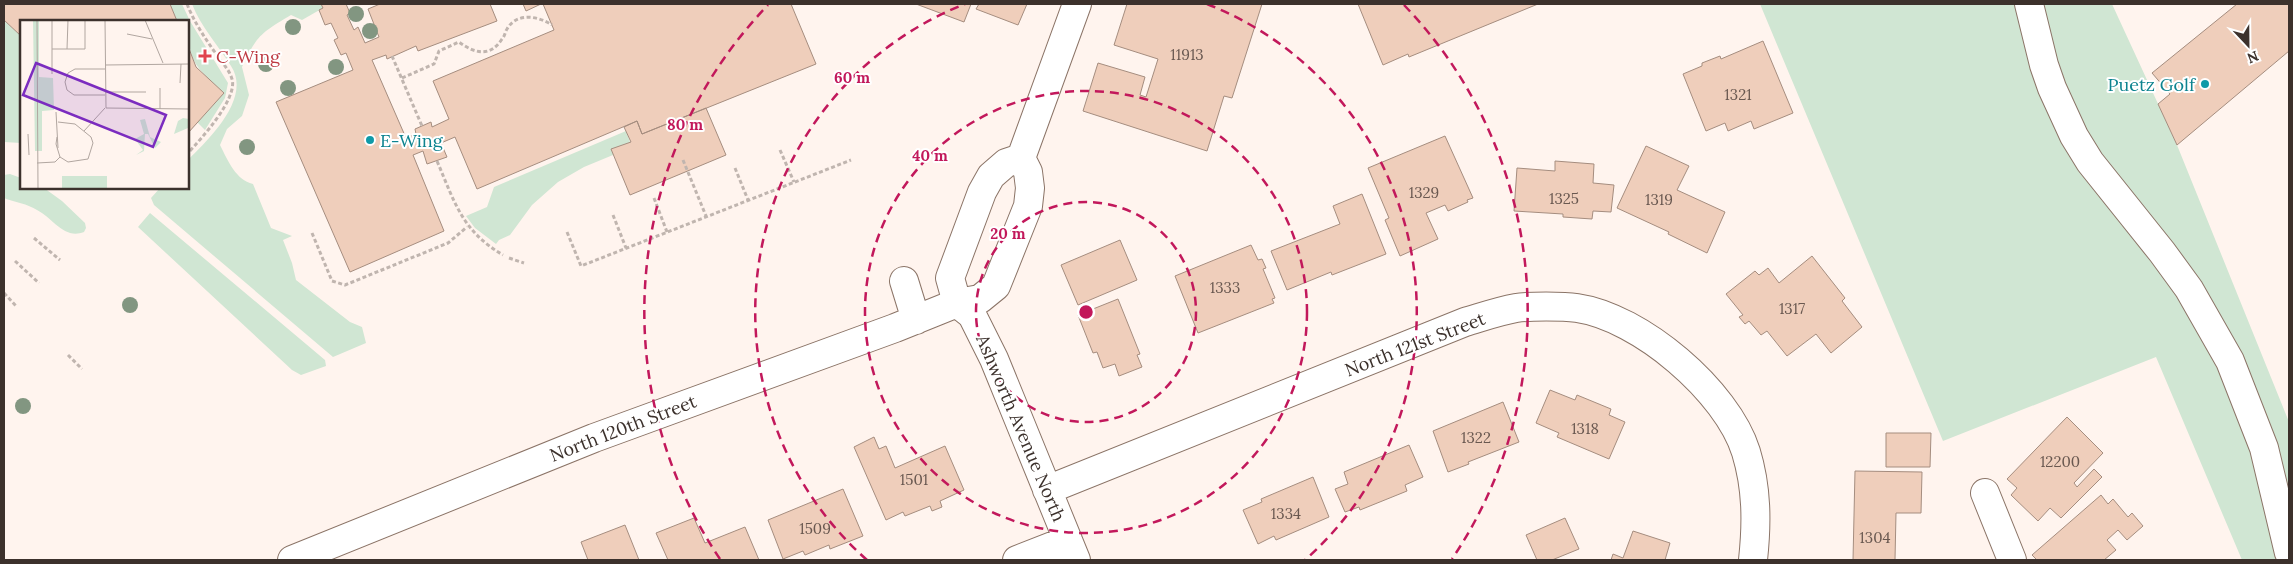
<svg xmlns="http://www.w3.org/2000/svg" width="2293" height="564" font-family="Lora,serif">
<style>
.green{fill:#d0e6d3}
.building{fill:#efcebb;stroke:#a58d7f}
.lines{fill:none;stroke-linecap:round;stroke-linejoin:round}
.minor-casing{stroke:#8b7467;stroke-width:30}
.path{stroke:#c0b5af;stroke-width:3;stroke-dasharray:4 2.5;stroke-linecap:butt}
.minor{stroke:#fff;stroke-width:28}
.tree{fill:#829681}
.ring{fill:none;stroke:#c2185b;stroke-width:2.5;stroke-dasharray:9 6}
.health-dot{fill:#e0444e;stroke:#fff;stroke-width:2}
.culture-dot{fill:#0f9aa8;stroke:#fff;stroke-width:2}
.labels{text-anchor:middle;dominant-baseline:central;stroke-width:4;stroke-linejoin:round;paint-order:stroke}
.number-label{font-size:15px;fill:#695850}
.health-label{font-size:18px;fill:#be3a42;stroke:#fff;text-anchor:start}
.culture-label{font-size:18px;fill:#0d838f;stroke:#fff;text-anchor:end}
.street-label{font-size:18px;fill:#3c312c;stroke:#fff}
.inset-road{fill:none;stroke:#b1a6a0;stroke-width:1}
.view{fill:#7b2cbf;fill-opacity:0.15;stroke:#7b2cbf;stroke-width:2.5}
.inset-edge{fill:none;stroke:#3c312c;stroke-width:2.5}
.centre{fill:#c2185b;stroke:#fff;stroke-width:2.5}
.ring-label{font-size:15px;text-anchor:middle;font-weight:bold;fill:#c2185b;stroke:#fff;stroke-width:4;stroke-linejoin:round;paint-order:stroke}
</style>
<rect width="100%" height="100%" fill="#fff4ee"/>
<!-- green -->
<path class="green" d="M170,4H182L190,21L228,83L225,98L205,130L197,122L224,93C195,66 188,63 188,21H177Z
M192,4H321L323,8L302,20L291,15C261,33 257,35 242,67L249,95L242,116L227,129L220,145C228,161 236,180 253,184L271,228L292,236L283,240L292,263L296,280L350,322L362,327L366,343L333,357L154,205L151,198L160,188H188V160C209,139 252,98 231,66C218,45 201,27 192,4Z
M1760,4H2112L2177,145L2289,422V560H2242L2156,357L1943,441Z
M4,20L21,36V143L4,142Z
M626,131L630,142L613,155L584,167L558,182L532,205L510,235L499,240L496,244L475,228L466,216L487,207L494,187Z
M10,174L21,178V188H44L62,201L85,223L86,228L84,232C64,240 53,218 37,210C28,204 14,202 4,198V175Z
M150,213L325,360L326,366L301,375L292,370L138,227Z"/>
<!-- building -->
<path class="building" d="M4,4H170L177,21H21V36L4,20Z
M321,4H346L350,13L347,15L354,30L358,27L365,43L379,37L368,9L380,4H490L497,21L418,51L416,46L387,59L386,55L372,60L406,138L416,134L415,129L431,122L432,127L449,119L433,81L554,30L543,4H791L816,64L642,134L637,121L477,189L455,137L441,143L447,157L427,164L423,151L413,155L444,231L350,272L276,102L353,70L346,53L341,55L334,40L338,38L331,23L325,25L319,10L323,8Z
M523,4H541L526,11Z
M916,4H971L964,22Z
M979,4H1027L1018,25L976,9Z
M1127,4H1262L1232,98L1224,96L1207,151L1083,111L1098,63L1145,77L1140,95L1146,97L1158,59L1114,45Z
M1358,4H1538L1409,57L1408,54L1383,65Z
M2237,4H2289V51L2177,145L2158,104L2170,94L2152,73Z
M1763,41L1793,113L1754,129L1751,121L1728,131L1725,123L1706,131L1683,74L1702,66V63L1720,56L1721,59Z
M188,46L196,67L224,93L188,133Z
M706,108L726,155L630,195L611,149L631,142L624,127L637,121L642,134Z
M1445,136L1473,198L1467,200L1468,202L1448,211L1445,205L1426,213L1438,239L1400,256L1385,220L1389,218L1368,168Z
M1646,146L1689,166L1677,190L1725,212L1707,253L1668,234L1669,232L1617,208Z
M1555,161L1594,164L1593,183L1614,185L1611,212L1593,211L1592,219L1563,217V214L1514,211L1517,168L1555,171Z
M1362,194L1386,254L1332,275L1331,272L1287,290L1271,251L1340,224L1333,206Z
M1120,240L1137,280L1078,305L1061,265Z
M1251,245L1258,260L1262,259L1266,268L1263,269L1275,298L1272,299L1274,303L1198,333L1175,276Z
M1812,256L1845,298L1842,301L1862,327L1831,353L1816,334L1787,356L1767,331L1761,335L1749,321L1745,324L1739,317L1743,315L1726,294L1755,271L1759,275L1768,268L1779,283Z
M1118,299L1140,354L1137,355L1142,367L1119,376L1115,364L1103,368L1097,352L1093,353L1078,315Z
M1550,390L1575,400L1577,395L1611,409L1609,415L1625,422L1609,459L1557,437L1559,433L1536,423Z
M1503,402L1519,442L1468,462L1469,464L1448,472L1433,431Z
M2067,417L2103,453L2074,483L2077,487L2094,469L2102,477L2061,518L2050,508L2038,521L2011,495L2017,488L2007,479Z
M1886,433H1931L1930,467H1886Z
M874,437L879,449L886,446L895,468L945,446L964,490L940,501L942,507L932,511L930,506L905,516L903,512L886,520L854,447Z
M1409,445L1423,477L1405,485L1407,491L1360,510L1359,507L1345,512L1335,489L1348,484L1344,472Z
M1855,471L1922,472L1921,513H1896L1895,560H1853Z
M1313,477L1329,517L1276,540L1274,536L1258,544L1243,510L1262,502L1261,499Z
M843,489L863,536L830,549L829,545L805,555L803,551L783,559L768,520Z
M2101,495L2108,504L2113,499L2128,517L2132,513L2143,526L2127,540L2118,530L2107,540L2116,550L2104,560H2037L2032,555Z
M694,518L705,543L745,527L759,560H668L656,533Z
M1565,518L1579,549L1552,560H1537L1526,535Z
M625,525L639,560H588L581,542Z
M1633,531L1670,543L1665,560H1611L1613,554L1623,558Z"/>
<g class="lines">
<!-- minor casing -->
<g class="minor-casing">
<path id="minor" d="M2029,4L2044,65L2052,88L2074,136L2090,162L2162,252L2189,289L2230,361L2264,448L2289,553
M904,281L916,320
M957,303L972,315L994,359L1076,560
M957,303L950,278L982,192L991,176L1006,163L1021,158
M1047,490L1465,322C1482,317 1499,311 1516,308C1529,306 1563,306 1577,308C1640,317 1727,391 1746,452C1757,488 1757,523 1753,560
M1985,493L2012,560
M292,560L594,438L895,328L957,303L980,299L996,286L1028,206L1030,188L1028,172L1021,158L1077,4
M1017,560L1068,540"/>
</g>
<!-- path -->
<path class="path" d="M187,4C194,22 205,38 216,54C222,63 229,69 232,79C238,99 200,140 188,153
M392,56L422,126
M402,78L434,64L439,51L459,42C474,53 490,58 502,39C505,36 505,32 507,29C517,12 538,16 552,25
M780,150L794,182
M683,160L706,216
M437,161C455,203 462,231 503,255
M735,168L748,200
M654,198L667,232
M613,215L626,248
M567,232L581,266L851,160
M312,233L332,281L345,285L448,243L467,227
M34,238L60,260
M509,258L524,263
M15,261L39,283
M4,293L16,306
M68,355L82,369"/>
<!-- minor -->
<use href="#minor" class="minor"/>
</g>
<!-- trees -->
<g class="tree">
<circle cx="356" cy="14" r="8"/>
<circle cx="293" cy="27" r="8"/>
<circle cx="370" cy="31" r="8"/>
<circle cx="266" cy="64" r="8"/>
<circle cx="336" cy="67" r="8"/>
<circle cx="288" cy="88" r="8"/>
<circle cx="247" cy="147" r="8"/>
<circle cx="130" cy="305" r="8"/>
<circle cx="23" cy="406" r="8"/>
</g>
<!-- distance rings -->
<g class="ring">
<circle cx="1086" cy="312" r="110"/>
<circle cx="1086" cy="312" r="221"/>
<path d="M867 560A331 331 0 0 1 965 4M1207 4A331 331 0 0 1 1305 560"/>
<path d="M720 559A442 442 0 0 1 768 5M1404 5A442 442 0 0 1 1452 559"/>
</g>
<!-- markers -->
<path class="health-dot" d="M202.5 48.5h5v5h5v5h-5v5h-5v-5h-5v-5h5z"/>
<g class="culture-dot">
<circle cx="2205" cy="84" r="5"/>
<circle cx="370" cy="140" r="5"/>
</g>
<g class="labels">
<!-- number labels -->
<g class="number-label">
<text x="1187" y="54">11913</text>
<text x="1738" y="94">1321</text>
<text x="1424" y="192">1329</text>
<text x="1564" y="198">1325</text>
<text x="1659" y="199">1319</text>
<text x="1225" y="287">1333</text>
<text x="1792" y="308">1317</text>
<text x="1585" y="428">1318</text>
<text x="1476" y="437">1322</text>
<text x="2060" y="461">12200</text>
<text x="914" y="479">1501</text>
<text x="1286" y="513">1334</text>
<text x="815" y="528">1509</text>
<text x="1875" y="537">1304</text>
</g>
<!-- health labels -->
<g class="health-label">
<text x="216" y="56">C-Wing</text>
</g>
<!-- culture labels -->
<g class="culture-label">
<text x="2195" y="84">Puetz Golf</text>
<text x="380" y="140" text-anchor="start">E-Wing</text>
</g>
<!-- street labels -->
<g class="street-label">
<text transform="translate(1415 344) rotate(-21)">North 121st Street</text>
<text transform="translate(623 428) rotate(-21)">North 120th Street</text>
<text transform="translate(1021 428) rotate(67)">Ashworth Avenue North</text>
</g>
</g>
<!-- overview -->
<g transform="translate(20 20)">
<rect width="169" height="169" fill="#fff4ee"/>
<path d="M13,0H19V57L33,58L34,90L22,91V131H15ZM163,98L169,99L168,108L154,114L158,101ZM125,99L130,117L141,122L135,128L128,114H125L124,131L116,135L123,130L115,119L124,114L120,100ZM42,156H87V169H42Z" fill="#d0e6d3"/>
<path class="inset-road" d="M17,0L18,169M32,0V54M85,0L86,88M125,0L143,43M107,14L132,19M32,29H65V0M47,29L48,0M85,45L169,44M160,63L161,44M140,68V89M85,72H126M85,75H54L47,70L45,62L48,53L55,49H85M86,88L169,89M36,92L38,128M38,102L55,104L71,117L73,123L68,139L48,142L40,137M64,111L85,88M8,114L9,135M37,117L36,124L40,137M17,143L35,142L40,137"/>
<path class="view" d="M16,43L146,95L133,127L3,75Z"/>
<rect width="169" height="169" class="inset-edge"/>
</g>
<circle cx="1086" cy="312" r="8" class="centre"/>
<g class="ring-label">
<text x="852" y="83">60 m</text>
<text x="685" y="130">80 m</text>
<text x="930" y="161">40 m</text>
<text x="1008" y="239">20 m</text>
</g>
<!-- border -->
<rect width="2293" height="564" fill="none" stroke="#3c312c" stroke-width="10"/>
<!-- north arrow -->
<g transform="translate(2248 45) rotate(158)" stroke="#ffffff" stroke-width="4" paint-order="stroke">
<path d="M0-4L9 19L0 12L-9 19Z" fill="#3c312c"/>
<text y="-8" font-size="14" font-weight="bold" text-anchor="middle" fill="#3c312c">N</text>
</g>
</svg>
